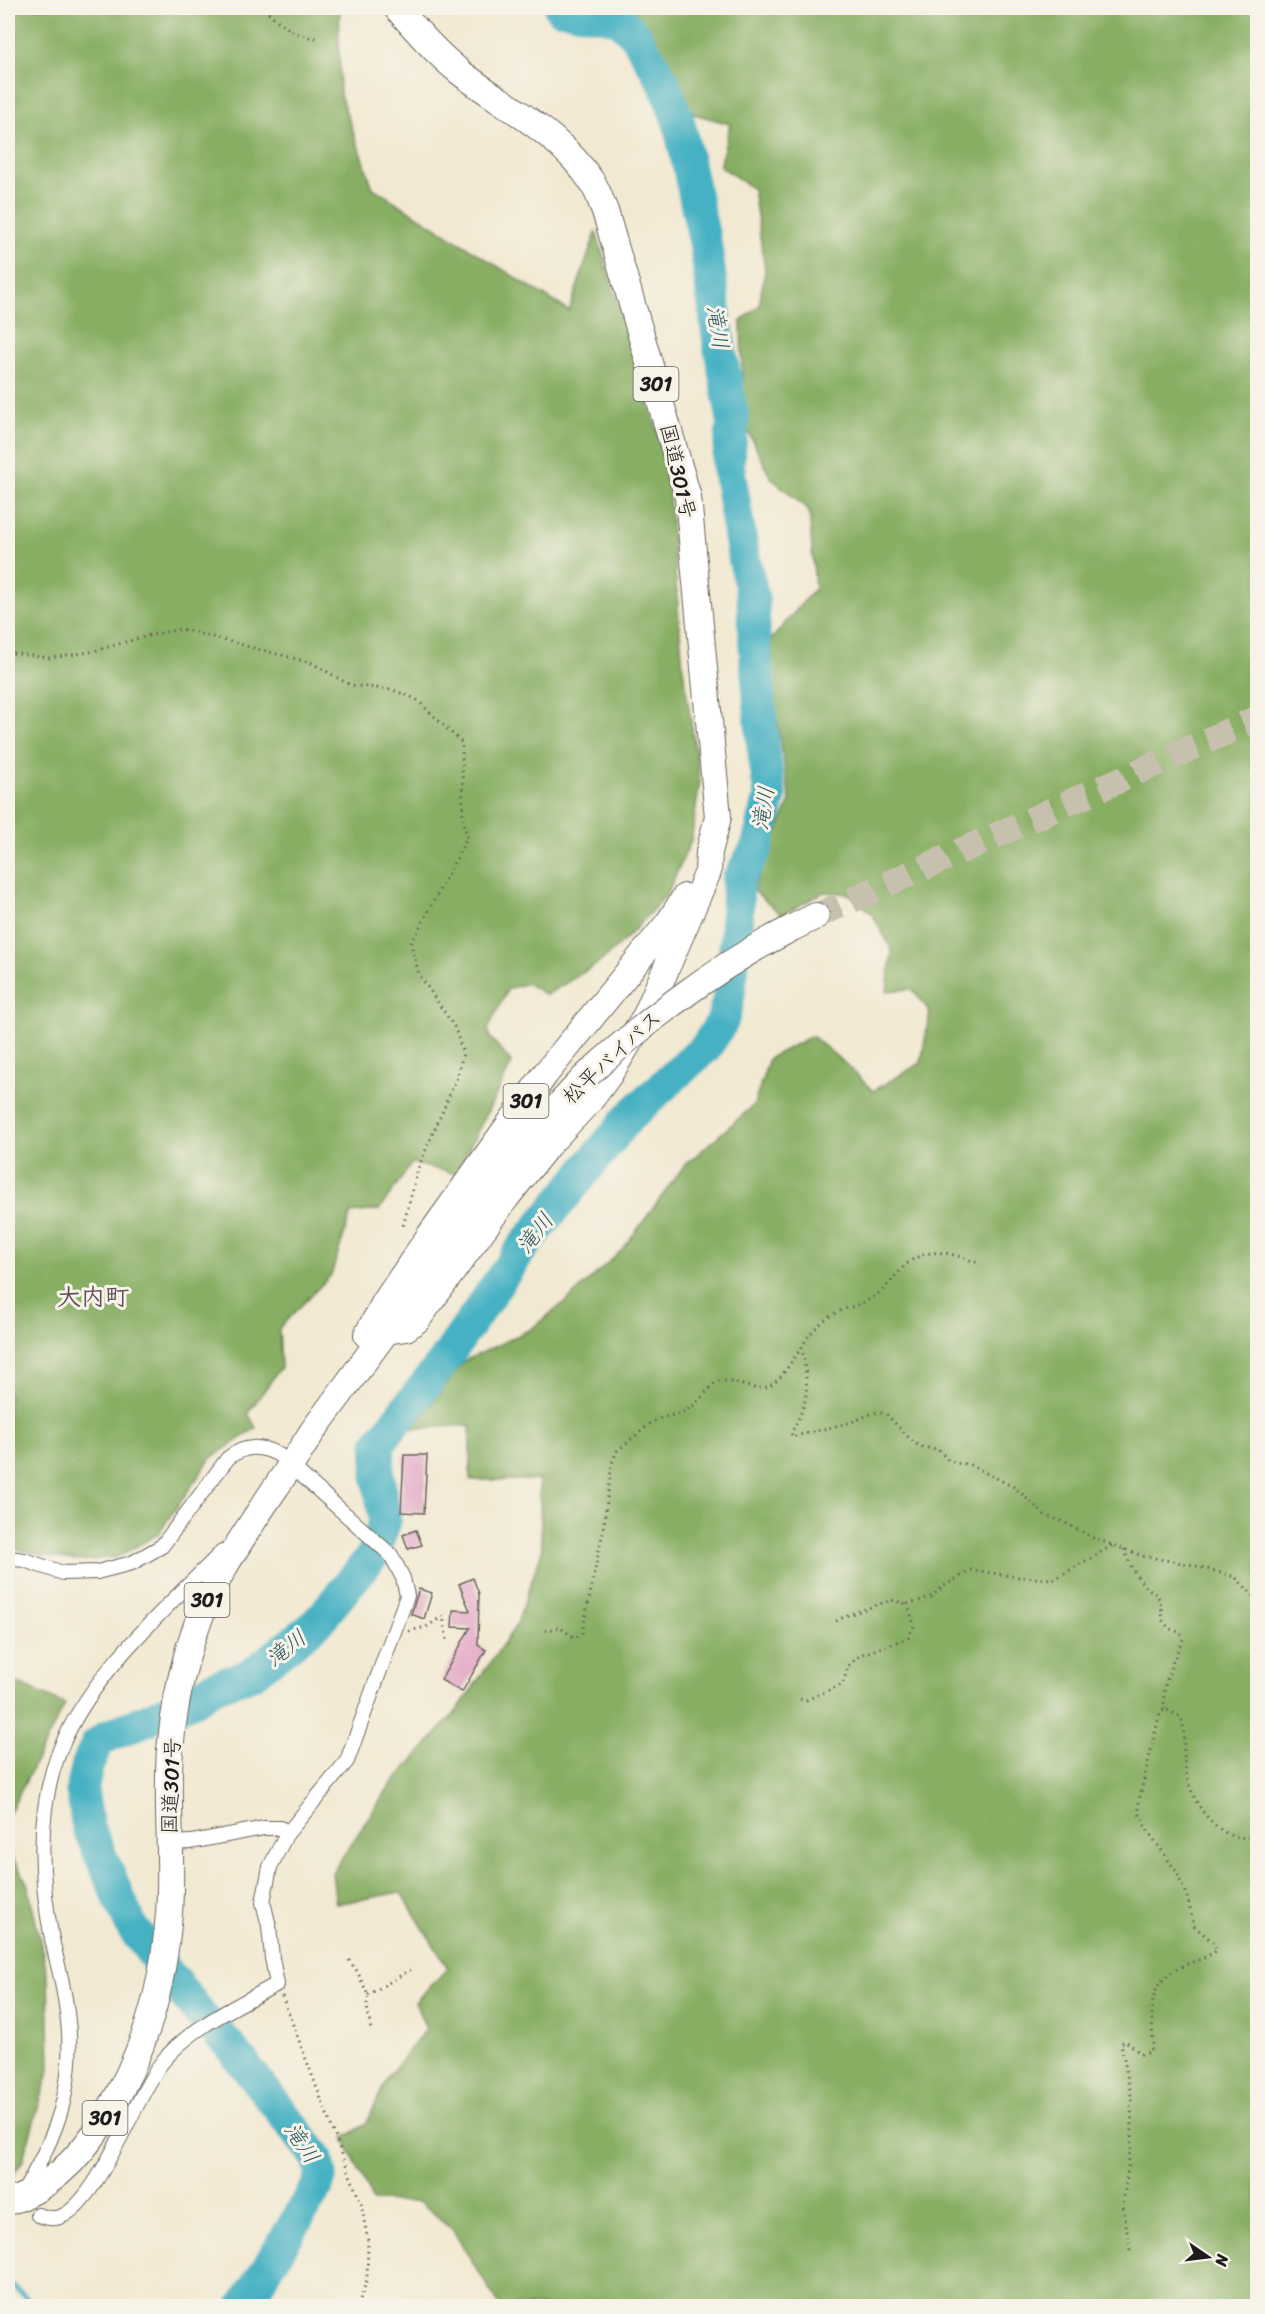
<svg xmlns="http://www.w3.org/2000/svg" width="1265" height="2314" font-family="Sriracha,'Klee One',sans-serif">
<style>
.forest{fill:#88ae63;stroke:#526540;stroke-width:1.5}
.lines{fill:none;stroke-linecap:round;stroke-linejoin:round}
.stream{stroke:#45b1c3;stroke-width:5}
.river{stroke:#45b1c3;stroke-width:33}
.building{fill:#e4aec8}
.highway-tunnel{stroke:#c7c0ae;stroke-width:26;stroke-dasharray:26 13;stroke-linecap:butt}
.street-casing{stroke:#67645c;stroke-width:16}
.highway-casing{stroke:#67645c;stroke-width:28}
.path{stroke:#67645c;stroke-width:3;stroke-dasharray:1.5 4.5;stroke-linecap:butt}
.street{stroke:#fff;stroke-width:14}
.highway{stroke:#fff;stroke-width:26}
.highway-bridge-casing{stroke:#67645c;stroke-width:28;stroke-linecap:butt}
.highway-bridge{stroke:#fff;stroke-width:26}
.labels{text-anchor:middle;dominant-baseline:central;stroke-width:6;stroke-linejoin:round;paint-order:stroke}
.shield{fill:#f7f3e8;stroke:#5e5c59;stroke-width:1.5}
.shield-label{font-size:20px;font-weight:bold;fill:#1c1c1c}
.street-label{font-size:21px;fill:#1c1c1c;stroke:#f7f3e8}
.water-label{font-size:22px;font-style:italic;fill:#2c585f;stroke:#f7f3e8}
.quarter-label{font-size:24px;font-weight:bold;fill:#624f58;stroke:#f7f3e8}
</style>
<rect width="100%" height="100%" fill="#f7f3e8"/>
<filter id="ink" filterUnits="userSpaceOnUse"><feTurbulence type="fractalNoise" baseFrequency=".0167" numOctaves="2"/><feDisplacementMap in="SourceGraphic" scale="12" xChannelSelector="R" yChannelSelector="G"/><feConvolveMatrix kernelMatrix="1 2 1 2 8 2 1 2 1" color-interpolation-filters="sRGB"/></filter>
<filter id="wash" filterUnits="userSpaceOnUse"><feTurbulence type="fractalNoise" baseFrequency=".008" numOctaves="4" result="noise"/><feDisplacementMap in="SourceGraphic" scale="24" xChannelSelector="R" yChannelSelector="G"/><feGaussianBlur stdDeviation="1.35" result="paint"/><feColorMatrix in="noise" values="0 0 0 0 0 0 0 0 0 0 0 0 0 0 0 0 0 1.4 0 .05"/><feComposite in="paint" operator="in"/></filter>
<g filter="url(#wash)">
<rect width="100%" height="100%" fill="#f2e9d2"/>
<!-- forest -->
<path class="forest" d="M8,8H340L339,31L340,95L373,188L569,311L596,232L666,459L683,669L700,781L691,841L667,894L627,938L599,963L546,995L527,983L508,989L488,1029L490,1037L512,1063L456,1174L412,1163L379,1210L351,1213L331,1275L279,1328L281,1367L248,1413L256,1428L211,1458L158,1534L117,1557L81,1561L45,1556L8,1547Z
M616,8H1257V2306H500L452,2229L420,2202L373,2201L344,2138L366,2124L388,2077L426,2029L415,2002L448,1968L401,1892L336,1904L332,1873L389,1787L456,1712L517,1624L542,1551L539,1480H470V1425L412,1429L464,1361L531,1329L570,1298L623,1249L684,1166L754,1105L769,1058L812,1036L849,1067L873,1091L921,1063L930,1012L912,989L887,991L892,950L872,914L849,894L824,892L782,915L753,890L790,801L765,647L815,588L809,510L771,478L743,421L741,321L759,306L765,270L753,189L720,166L730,124L694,114L655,52L641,19Z
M8,1679L65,1704L8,1816Z
M8,1851L27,1882L48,1977L50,2068L22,2162L8,2182Z"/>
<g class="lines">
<!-- stream -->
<path class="stream" d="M8,2281L35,2306"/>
<!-- river -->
<path class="river" d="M244,2306L317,2187L321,2173L316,2156L229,2045L202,2017L132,1927L88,1827L82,1790L88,1764L97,1744L108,1736L196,1699L213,1687L252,1674L316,1624L373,1555L385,1521L378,1475L379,1443L444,1361L522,1248L630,1116L706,1047L722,1022L728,1001L736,939L738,880L757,847L770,796L763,747L754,635L753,597L742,549L728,464L733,420L719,344L706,247L679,123L664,83L635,35L617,18L560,8"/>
</g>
<g id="blocks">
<!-- building -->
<path class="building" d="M404,1455H427L424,1513L401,1512Z
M416,1530L422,1545L408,1549L403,1535Z
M473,1578L479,1594L478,1645L486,1650L462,1692L441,1680L470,1628L452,1627L453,1610L470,1611L459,1584Z
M419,1589L432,1593L424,1619L411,1614Z"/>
</g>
</g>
<g filter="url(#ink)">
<use href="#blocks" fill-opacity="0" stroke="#67645c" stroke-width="1.5"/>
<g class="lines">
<!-- highway-tunnel -->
<path class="highway-tunnel" d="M816,916L1258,718"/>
<!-- street casing -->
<g class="street-casing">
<path id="street" d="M8,1558L24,1560L63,1573L97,1572L132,1563L162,1546L228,1458C245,1445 260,1445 279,1455L391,1555L403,1578L407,1596L347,1761L286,1835L270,1867L263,1902L269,1926L272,1958L277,1984C238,2006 192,2026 163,2061C135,2096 99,2202 60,2217C52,2220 45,2217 38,2215
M169,1843L191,1842L264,1828H280L288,1832
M24,2192C42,2158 60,2126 66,2087C72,2055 69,2016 62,1983C59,1968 55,1954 52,1939C40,1879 36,1814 58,1755C86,1678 165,1609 222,1552L228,1550"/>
</g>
<!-- highway casing -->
<g class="highway-casing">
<path id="highway" d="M792,928L816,916
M386,1331L406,1328L417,1320L506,1198L547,1146L592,1098L609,1075L646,1015L708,872L709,852L718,817L688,497L605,211C601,202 598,191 592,182C560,133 507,108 461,73C437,54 417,31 397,8
M367,1335L385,1302L430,1235L546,1073L669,922L685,897
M8,2202C51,2189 82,2155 105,2118C145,2052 163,1990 169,1913C173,1859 166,1804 170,1750C173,1718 178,1687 187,1656C209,1571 267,1506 312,1432L531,1135L584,1078"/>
</g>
<!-- path -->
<path class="path" d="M264,8C279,23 294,36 316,38
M8,656L11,653L50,658L90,652L151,635L181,629L312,663L350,685L393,690L416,699L462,743L463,819L467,838L411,944L419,974L455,1028L463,1054L458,1075L419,1166L403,1226
M802,1348C806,1335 825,1318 837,1312C852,1306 867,1303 879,1293C895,1281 901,1263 920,1256C941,1248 958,1256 978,1263
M1124,1549C1128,1558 1131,1568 1137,1576C1151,1597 1163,1588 1162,1620L1170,1629L1181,1633L1183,1639C1175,1657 1159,1690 1165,1709
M836,1621L848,1615L891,1600L908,1604
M409,1631L426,1627L443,1616L447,1641
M545,1631L559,1627L575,1638L582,1633L603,1531L612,1463L617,1451L652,1422L661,1418L682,1413L693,1406L717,1381C728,1380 739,1384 750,1387C778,1395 786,1365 802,1348C808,1387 811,1398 791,1433L792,1437L852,1422L873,1413L880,1412L887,1415L914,1443L921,1447L938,1449L948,1460L956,1463L968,1464L1014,1487L1045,1515L1064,1522L1093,1538L1143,1556L1193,1565L1235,1577L1258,1600
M800,1699L806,1700L843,1684L848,1666L860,1655L908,1638L914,1626L908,1604L931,1597L944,1586L971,1570L1019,1577L1055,1579L1113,1545
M349,1960L357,1971L368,1995L367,2006L371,2030
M368,1995L410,1970
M282,1996L361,2204L368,2241L367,2280L358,2306
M1130,2250L1123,2205L1132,2136L1131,2096L1121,2043L1126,2041L1141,2054L1149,2053L1153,2047C1153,2011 1143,1985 1183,1966C1194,1961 1207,1958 1217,1950L1214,1943L1194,1926L1187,1897L1176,1871L1146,1828L1139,1813V1800L1160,1713L1165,1709L1181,1717C1185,1729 1183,1741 1184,1754C1185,1782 1196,1811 1219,1828C1231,1838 1243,1840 1258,1834"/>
<!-- street -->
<use href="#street" class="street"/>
<!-- highway -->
<use href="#highway" class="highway"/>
<!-- highway-bridge casing -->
<g class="highway-bridge-casing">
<path id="highway-bridge" d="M584,1078C648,1019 714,968 792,928"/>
</g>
<!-- highway-bridge -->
<use href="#highway-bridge" class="highway-bridge"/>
</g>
</g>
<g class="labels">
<!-- shield labels -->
<g class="shield">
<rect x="633.5" y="367" width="45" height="34" rx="4.5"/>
<rect x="503.5" y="1084" width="45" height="34" rx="4.5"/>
<rect x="184.5" y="1583" width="45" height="34" rx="4.5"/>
<rect x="82.5" y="2101" width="45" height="34" rx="4.5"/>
</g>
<g class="shield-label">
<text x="656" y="384">301</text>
<text x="526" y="1101">301</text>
<text x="207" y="1600">301</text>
<text x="105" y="2118">301</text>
</g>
<!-- street labels -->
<g class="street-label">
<text transform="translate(678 471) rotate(77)">国道301号</text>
<text transform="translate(612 1057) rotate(-43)">松平バイパス</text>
<text transform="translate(171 1786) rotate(-88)">国道301号</text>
</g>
<!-- water labels -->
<g class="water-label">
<text transform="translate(718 327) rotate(81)">滝川</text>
<text transform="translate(763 808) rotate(-81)">滝川</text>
<text transform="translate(535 1233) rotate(-52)">滝川</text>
<text transform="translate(286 1648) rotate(-38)">滝川</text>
<text transform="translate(302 2143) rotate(56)">滝川</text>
</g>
<!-- quarter labels -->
<g class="quarter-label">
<text x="93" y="1297">大内町</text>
</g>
</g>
<!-- margin -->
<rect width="1265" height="2314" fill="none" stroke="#f7f3e8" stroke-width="30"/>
<!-- north arrow -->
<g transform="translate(1208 2257) rotate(104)" stroke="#f7f3e8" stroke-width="4.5" paint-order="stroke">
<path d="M0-4.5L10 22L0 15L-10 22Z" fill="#1c1c1c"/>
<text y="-9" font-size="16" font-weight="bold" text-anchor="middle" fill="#1c1c1c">N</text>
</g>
</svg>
